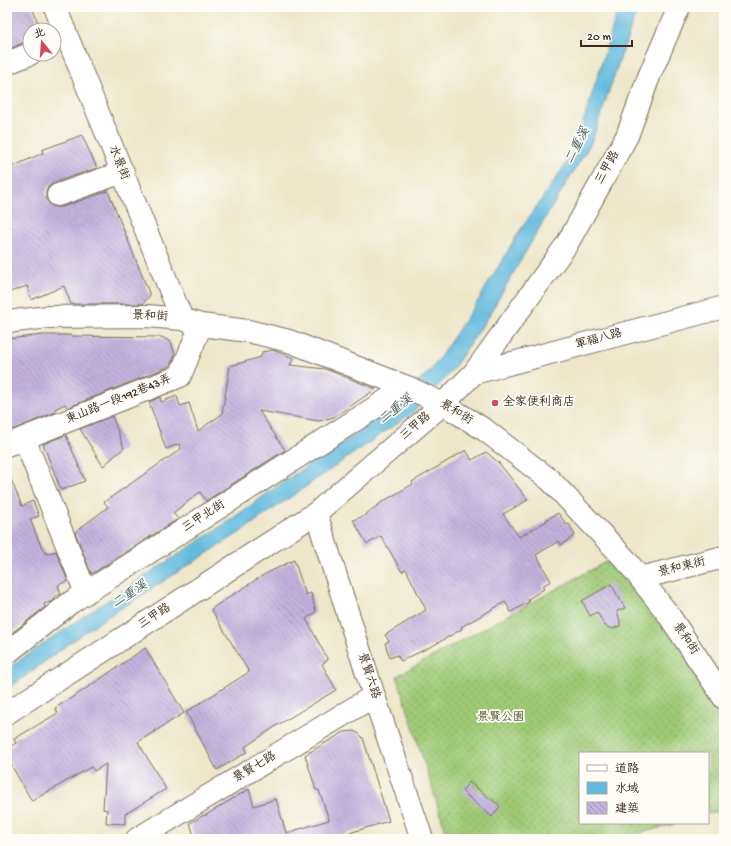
<svg xmlns="http://www.w3.org/2000/svg" width="731" height="846" font-family="'Gochi Hand','LXGW WenKai TC',sans-serif">
<style>
.grass{fill:url(#grass-dots);stroke:#6d7a4a}
.water{fill:#61bade;stroke:#4e727e}
.building{fill:url(#building-back-hatch)}
.lines{fill:none;stroke-linecap:round;stroke-linejoin:round}
.minor-casing{stroke:#796c5a;stroke-width:24}
.minor{stroke:#fff;stroke-width:22}
.poi-dot{fill:#d1495b;stroke:#fdfcf7;stroke-width:1.5}
.labels{text-anchor:middle;dominant-baseline:central;stroke-width:3.5;stroke-linejoin:round;paint-order:stroke}
.street-label{font-size:12px;fill:#3b2a1e;stroke:#fdfcf7}
.poi-label{font-size:12px;fill:#3b2a1e;stroke:#fdfcf7;text-anchor:start}
.park-label{font-size:12px;fill:#595a38;stroke:#fdfcf7}
.water-label{font-size:13px;font-style:italic;fill:#485c61;stroke:#fdfcf7}
</style>
<defs>
<pattern id="grass-dots" width="8" height="8" patternUnits="userSpaceOnUse"><rect width="8" height="8" fill="#9fca76"/><path d="M2 2h.1M6 6h.1" fill="none" stroke="#83a460" stroke-width="1.8" stroke-linecap="round"/></pattern>
<pattern id="building-back-hatch" width="6" height="6" patternUnits="userSpaceOnUse"><rect width="6" height="6" fill="#c3b3de"/><path d="M-1 5l2 2M0 0l6 6M5-1l2 2" fill="none" stroke="#a092b3"/></pattern>
</defs>
<rect width="100%" height="100%" fill="#fdfcf7"/>
<filter id="ink" filterUnits="userSpaceOnUse"><feTurbulence type="fractalNoise" baseFrequency=".025" numOctaves="2"/><feDisplacementMap in="SourceGraphic" scale="8" xChannelSelector="R" yChannelSelector="G"/><feConvolveMatrix kernelMatrix="1 2 1 2 8 2 1 2 1" color-interpolation-filters="sRGB"/></filter>
<filter id="wash" filterUnits="userSpaceOnUse"><feTurbulence type="fractalNoise" baseFrequency=".012" numOctaves="4" result="noise"/><feDisplacementMap in="SourceGraphic" scale="16" xChannelSelector="R" yChannelSelector="G"/><feGaussianBlur stdDeviation="0.9" result="paint"/><feColorMatrix in="noise" values="0 0 0 0 0 0 0 0 0 0 0 0 0 0 0 0 0 1.4 0 .05"/><feComposite in="paint" operator="in"/></filter>
<g filter="url(#wash)">
<rect width="100%" height="100%" fill="#ede6c9"/>
<!-- grass -->
<path class="grass" d="M611,559L649,602L715,700L724,718V810L708,814V753H580V823H677L619,839H448L397,676Z"/>
<!-- water -->
<path class="water" d="M619,7H638L591,143L544,220L488,317L451,372L413,412L239,533L87,630L7,690V669L84,616L229,521L280,484L365,428L432,369L479,299L519,232L574,152Z"/>
<g id="blocks">
<!-- building -->
<path class="building" d="M13,7H32L40,29L38,30H30V33L23,36L25,42L7,50V10Z
M82,135L97,168L53,183L48,187L46,192V200L50,205L55,207H62L108,191L150,295L143,304H71L64,286L31,300L27,286L7,293V229L12,228L7,213V169L43,153L42,150Z
M43,335H70L71,336L162,337L171,342L175,355L170,366L67,408L65,404L55,409L56,412L7,432V339Z
M273,350L294,358L290,365L325,369L376,389L334,417L319,421L259,411L285,450L206,501L200,492L173,513L178,519L93,573H91L75,532L108,507L104,502L181,449L179,444L166,449L149,402L160,397L161,402L177,396L180,406L189,403L198,431L222,414L230,366L261,357L262,352Z
M112,416L124,448L103,466L80,429Z
M66,435L85,481L61,490L43,444Z
M466,450L472,460L486,452L499,463L528,500L503,514L519,537L547,521L546,520L558,513L567,525L569,524L575,535L561,545L559,541L536,555L551,581L542,586L544,589L528,599L529,602L511,612L505,602L461,627L462,629L436,644L401,661L397,655L390,658L385,643L389,641L385,635L426,610L406,569L402,572L381,536L367,544L353,520L367,515L366,514L382,502L413,484L412,482Z
M7,470L22,506L33,501L39,516L30,519L41,546L46,554L56,551L68,581L58,585L61,594L54,597L55,599L53,601L44,604L45,607L17,629L7,636Z
M294,560L306,595L311,593L316,612L306,619L328,660L322,664L336,690L276,726L245,747L247,752L217,770L186,712L249,672L211,609L265,574Z
M611,584L625,608L617,611L620,621V626L612,629L605,626L597,612L590,616L582,601Z
M145,648L184,713L138,742L166,789L125,814V824L106,823L107,810L103,809L106,764L94,771L91,767L32,801L7,758V749L16,743L14,739L58,713L55,708L84,690Z
M354,731L358,733L363,738L389,821L329,839H195L190,823L204,815V816L249,789L254,806L276,799L286,833L329,820L319,790H316L305,755L344,732Z
M469,782L500,806L492,817L462,791Z"/>
</g>
</g>
<g filter="url(#ink)">
<use href="#blocks" fill-opacity="0" stroke="#796c5a" stroke-width="1"/>
<g class="lines">
<!-- minor casing -->
<g class="minor-casing">
<path id="minor" d="M55,7L182,319
M7,63L30,54
M58,195L123,172
M7,322L48,317L147,316L182,319L201,325L248,331L289,341L407,387L443,404L485,430L550,480L626,560L668,614L724,698
M474,373L724,307
M24,438L86,593
M7,445L180,376L201,325
M316,513L374,696L422,839
M640,578L724,557
M7,653L70,603L407,387
M7,713L316,513L443,404L474,373L567,244L627,136L650,74L679,7
M137,839L374,696"/>
</g>
<!-- minor -->
<use href="#minor" class="minor"/>
</g>
</g>
<!-- markers -->
<circle class="poi-dot" cx="495" cy="403" r="4"/>
<g class="labels">
<!-- street labels -->
<g class="street-label">
<text transform="translate(118 163) rotate(68)">水景街</text>
<text transform="translate(608 168) rotate(-61)">三甲路</text>
<text transform="translate(150 317) rotate(2)">景和街</text>
<text transform="translate(599 340) rotate(-15)">軍福八路</text>
<text transform="translate(119 400) rotate(-22)">東山路一段192巷43弄</text>
<text transform="translate(456 413) rotate(31)">景和街</text>
<text transform="translate(416 427) rotate(-41)">三甲路</text>
<text transform="translate(204 517) rotate(-33)">三甲北街</text>
<text transform="translate(682 568) rotate(-14)">景和東街</text>
<text transform="translate(155 617) rotate(-33)">三甲路</text>
<text transform="translate(685 639) rotate(56)">景和街</text>
<text transform="translate(368 676) rotate(72)">景賢六路</text>
<text transform="translate(255 768) rotate(-31)">景賢七路</text>
</g>
<!-- poi labels -->
<g class="poi-label">
<text x="503" y="403">全家便利商店</text>
</g>
<!-- park labels -->
<g class="park-label">
<text x="501" y="718">景賢公園</text>
</g>
<!-- water labels -->
<g class="water-label">
<text transform="translate(578 146) rotate(-63)">二重溪</text>
<text transform="translate(396 410) rotate(-38)">二重溪</text>
<text transform="translate(130 595) rotate(-33)">二重溪</text>
</g>
</g>
<!-- margin -->
<rect width="731" height="846" fill="none" stroke="#fdfcf7" stroke-width="24"/>
<!-- legend -->
<rect x="579" y="752" width="130" height="72" fill="#fdfcf7" stroke="#afa8a0"/>
<rect x="587" y="765" width="20" height="6" fill="#ffffff" stroke="#afa8a0"/>
<text x="615" y="772" font-size="12" fill="#3b2a1e">道路</text>
<rect x="587" y="782" width="20" height="12" fill="#61bade" stroke="#afa8a0"/>
<text x="615" y="792" font-size="12" fill="#3b2a1e">水域</text>
<rect x="587" y="802" width="20" height="12" fill="url(#building-back-hatch)" stroke="#afa8a0"/>
<text x="615" y="812" font-size="12" fill="#3b2a1e">建築</text>
<!-- north arrow -->
<g transform="translate(42 42) rotate(343)"><circle r="19" fill="#fdfcf7" stroke="#afa8a0"/>
<path d="M0-3L7 15L0 10L-7 15Z" fill="#d1495b"/>
<text y="-6" font-size="11" font-weight="bold" text-anchor="middle" fill="#3b2a1e">北</text>
</g>
<!-- scale -->
<path d="M581 40v6h51v-6" fill="none" stroke="#3b2a1e" stroke-width="2"/>
<text x="587" y="40" font-size="12" fill="#3b2a1e" stroke="#fdfcf7" stroke-width="3" paint-order="stroke">20 m</text>
</svg>
